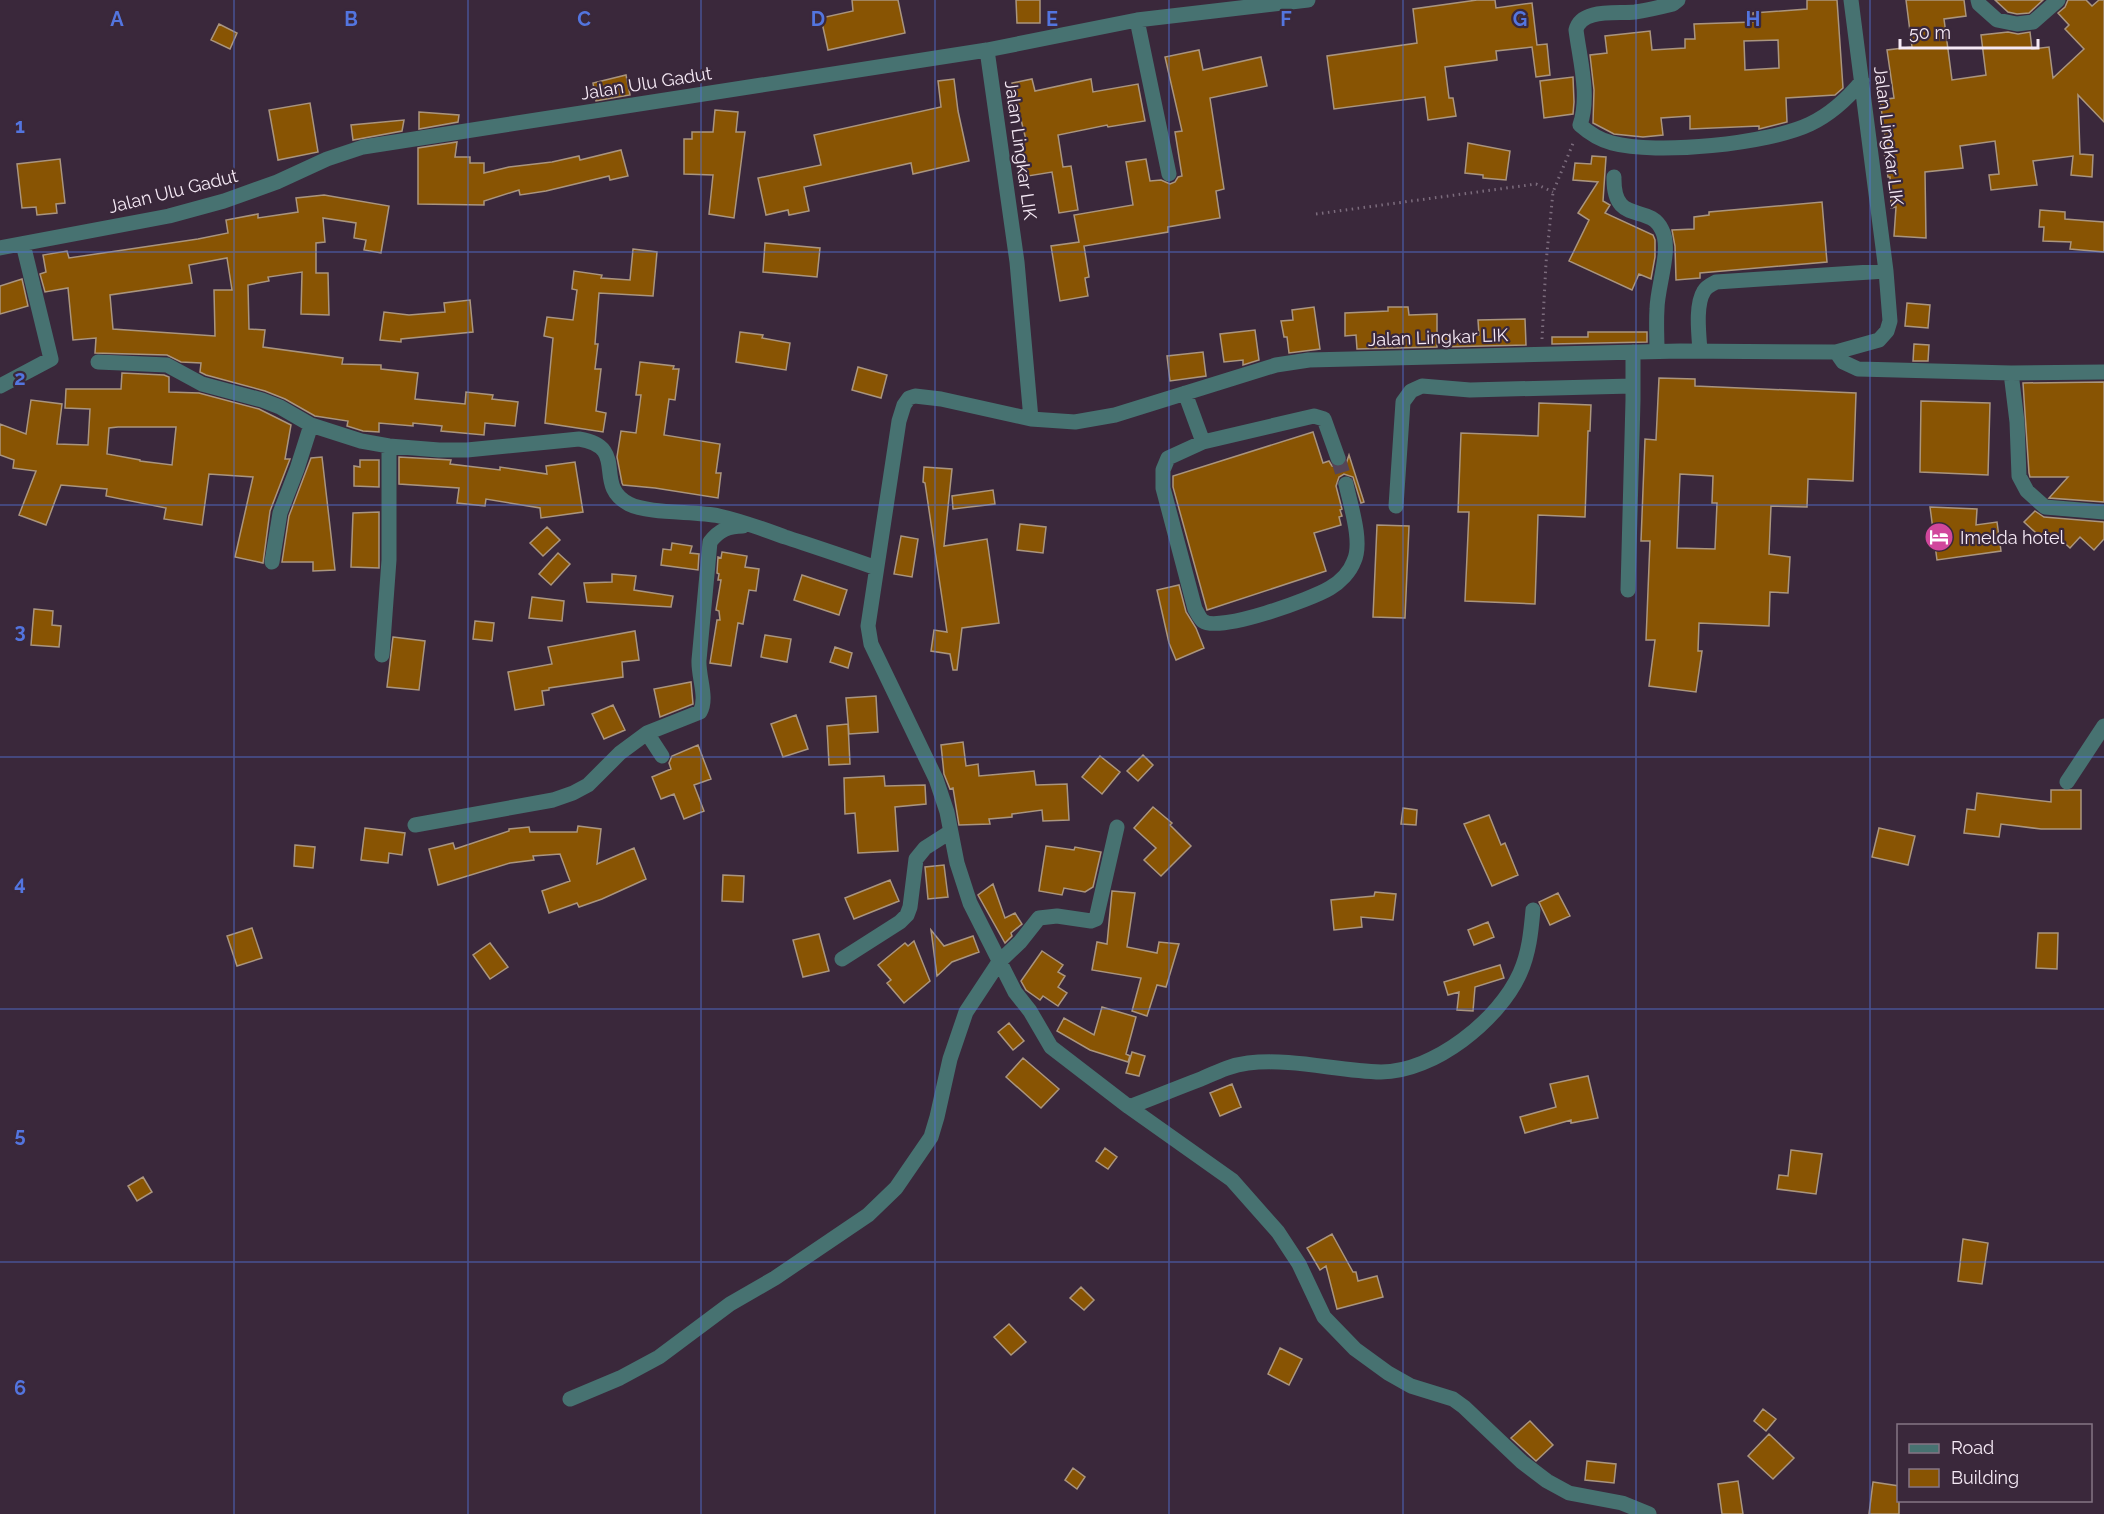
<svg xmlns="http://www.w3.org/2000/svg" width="2104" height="1514" font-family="Raleway,sans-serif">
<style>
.building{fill:#885403;stroke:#aa957e;stroke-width:1.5;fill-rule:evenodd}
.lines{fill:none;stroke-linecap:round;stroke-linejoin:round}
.minor-tunnel{stroke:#564557;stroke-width:15;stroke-dasharray:15 8;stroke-linecap:butt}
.path{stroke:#7c6c7d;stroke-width:3;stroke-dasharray:1.5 4.5;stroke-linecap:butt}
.minor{stroke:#477271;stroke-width:15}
.grid{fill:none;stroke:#5375df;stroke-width:1.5;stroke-opacity:0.55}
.labels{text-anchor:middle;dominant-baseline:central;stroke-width:4.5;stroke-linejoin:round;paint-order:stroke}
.street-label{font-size:18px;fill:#f5e9f5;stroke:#3a283b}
.poi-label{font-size:18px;fill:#f5e9f5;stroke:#3a283b;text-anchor:start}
.grid-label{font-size:20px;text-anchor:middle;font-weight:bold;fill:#5375df;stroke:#3a283b;stroke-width:4.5;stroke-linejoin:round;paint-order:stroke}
</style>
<rect width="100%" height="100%" fill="#3a283b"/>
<!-- building -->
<path class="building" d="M852,0H898L905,33L828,50L821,18L853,11Z
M1016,0H1040V23H1017Z
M1477,0H1495L1496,8L1532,3L1537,45L1547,44L1550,75L1536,77L1532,47L1496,51L1497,60L1445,67L1449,98H1453L1456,116L1428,120L1425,97L1334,109L1327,56L1417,43L1413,9Z
M1807,0H1837L1843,88L1835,95L1786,98L1787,122L1759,129V126L1690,129V116L1661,118L1663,135L1643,137L1614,134L1593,123L1594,90L1590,55L1607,53L1605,36L1650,31L1652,50L1685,48V39H1695L1694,24L1753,22V13L1807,9ZM1778,40L1779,68L1745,70L1744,41Z
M1906,0H1964L1966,16L1944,19L1952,80L1986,75L1981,35L2008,32L2018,34L2030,32L2032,49L2049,47L2053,78L2084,49L2065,29L2069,25L2058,13L2065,7L2068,0H2086L2092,6L2099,0H2104V122L2078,95L2080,154L2093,155L2092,177L2071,175L2073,156L2033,161L2037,185L1991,190L1989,175L1999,174L1995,141L1960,146L1963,168L1925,172L1926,238L1894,236L1896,207L1891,208L1890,177H1888L1884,152H1887L1880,100L1894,98L1887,50L1912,47Z
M1995,0H2043L2029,13L2017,14L2008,12Z
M219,24L237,33L230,49L211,40Z
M1199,50L1203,70L1261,57L1267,86L1210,98L1224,189L1216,191L1220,218L1168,227V232L1084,246L1089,277L1085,278L1088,296L1060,301L1051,246L1079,242L1074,215L1133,205L1126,162L1146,159L1150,181L1161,180L1170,184L1175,182L1178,177L1182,176L1175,132L1182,131L1165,57Z
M626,75L630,95L596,101L593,83Z
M1573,77L1574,102L1573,114L1544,118L1540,81Z
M954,79L958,111L969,161L913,174L911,163L804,187L809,211L789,215L788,210L766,215L758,178L821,165L814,135L941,107L938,81Z
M1032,79L1035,91L1091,79L1093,92L1138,84L1145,121L1108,127L1107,125L1058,135L1063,167L1071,166L1078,210L1059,213L1052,172L1028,176L1021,141L1026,140L1012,83Z
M310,103L318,152L278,160L269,110Z
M715,110L738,112L736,132H745L734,218L709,214L713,175L684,174V139H692V132H713Z
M419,112L459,115L458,122L419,129Z
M404,120L402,131L353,140L351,125Z
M457,142L455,157H470V163H484V173L509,167L552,162L579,156L580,160L621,150L628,176L610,180L609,176L546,191L520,195L519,190L484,201V205L418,204V148Z
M1468,143L1510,151L1506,180L1483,178V175L1465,173Z
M1592,156L1606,157L1603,201L1610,205L1605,213L1653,235L1655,240V257L1651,279L1639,274L1632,290L1569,261L1589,220L1578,213L1598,182L1573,180L1575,163L1591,164Z
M60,159L65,203L56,204L57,213L37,215L36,207L22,208L17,164Z
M324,195L389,206L381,253L364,250L366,240L354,238L356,223L323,218L325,242L316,243V273H328L329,315L301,314L302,272L268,277L269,281L248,285L249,329L265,330L263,347L343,358L342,364L381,365V369L418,373L415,399L465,404L466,392L493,395L492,399L518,402L515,426L485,423L484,435L441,431L442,426L413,423V426L379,423V432L363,431L347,426L348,421L315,416L285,399L265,391L206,375L200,372L201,363L181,362L167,355L95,353L96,338L73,340L68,288L45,292L40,274L46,272L43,255L67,251L69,258L198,239L228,233L226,220L258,214V218L298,212L296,198ZM227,258L232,290H214L215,336L113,329L110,295L192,283L189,265Z
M1822,202L1827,262L1700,273V278L1676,280L1675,246L1672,230L1694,229V217L1709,215V212Z
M2040,210L2065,212V219L2104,222V252L2070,249L2071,242L2043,241L2044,227H2039Z
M765,243L820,248L817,277L763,272Z
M633,249L657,252L653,296L599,293L595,344H598L595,369H601L596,411L606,413L603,432L545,423L553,338L544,336L547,317L573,320L577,290L572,289L574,271L602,275L601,278L630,280Z
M22,279L28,306L0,314V286Z
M470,300L473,332L401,339V342L380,340L384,312L409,315L445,312L444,303Z
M1907,303L1930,305L1928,328L1905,326Z
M1314,307L1320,349L1289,353L1287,337H1284L1281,321L1293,320L1292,310Z
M1388,307H1408L1409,315L1437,314V347L1357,349L1356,335L1345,336V313L1388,311Z
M1525,319L1526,345L1442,347V336L1479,335L1478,320Z
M1255,330L1259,360L1243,365V360L1224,362L1220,334Z
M740,332L763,335L762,338L790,343L786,370L736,362Z
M1588,332H1647V342L1552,344V337H1588Z
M1914,344L1929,345L1928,361H1913Z
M1203,352L1206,376L1170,381L1167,356Z
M640,362L674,366L673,369H679L675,400L669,399L664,435L720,444L716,473H721L718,498L655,488L623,485L622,483L617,457L621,431L636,433L641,395H636Z
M858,367L887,375L881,398L852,390Z
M122,373L164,375L169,377V392L199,393L259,409L291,425L285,459H290L270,511L263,563L235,557L253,477L209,474L202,525L164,519L166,508L106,496L107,489L61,485L46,525L19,515L36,471L13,468L14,460L0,455V424L26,434L31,400L62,404L57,444L88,445L90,409L65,408L66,389H121ZM118,427H176L172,465L140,461V460L107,454L109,428Z
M1659,378L1695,379V386L1856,393L1853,481L1808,479L1807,507L1771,506L1769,554L1790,557L1788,593L1770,592L1769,626L1699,623L1698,651H1702L1696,692L1649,686L1655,640H1646L1650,541H1641L1645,439L1656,440ZM1680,474L1713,476L1712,503H1717L1715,549L1677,548Z
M2104,382V502L2049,498L2068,477H2030L2029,473L2023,383Z
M1921,401L1990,403L1988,475L1920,472Z
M1539,403L1591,405L1590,431H1588L1585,517L1538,515L1535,604L1465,601L1469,512H1458L1461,433L1538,436Z
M1313,432L1323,463L1329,461L1332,466L1341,467L1346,464L1349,455L1364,502L1361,503L1353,477L1344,474L1339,477L1336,486L1342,509L1340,510L1342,516L1339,517L1341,525L1314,533L1326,571L1207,610L1173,487V476Z
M322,457L335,570L313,571V562H282L289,516L311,458Z
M399,457L451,460L450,464L500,470V467L547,474L546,466L575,462L583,512L541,518L540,508L486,499L485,506L457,503L459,488L399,484Z
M360,460H379V487L354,486V466L360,467Z
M924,467L952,469L944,546L987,539L999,623L962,628L957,670H953L950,654L931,651L934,630L947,632L925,483L923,482Z
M993,490L995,504L953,509L952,496Z
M1930,507L1977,509L1976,525L1997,522L2001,551L1937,560Z
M2035,511L2044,517L2104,522V539L2094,550L2080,537L2070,548L2056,535L2048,544L2024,522Z
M379,512V568L351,567L353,513Z
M1020,524L1046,527L1043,553L1017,550Z
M1377,525L1409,526L1405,618L1373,617Z
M547,527L560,540L543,556L530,543Z
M901,536L918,539L912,577L894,574Z
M672,543L692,546L690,553L699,554L698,570L661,565L663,549L671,550Z
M722,552L747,556L745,567L759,569L756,591L749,590L743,624L738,623L731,666L710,663L717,620H720L719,611L716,610L721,580H718L719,574L717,573L718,557L721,558Z
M558,553L570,564L551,585L539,574Z
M612,574L636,576L634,590L673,596L671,607L587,602L584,583L612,582Z
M802,575L847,590L839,615L794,600Z
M1179,585L1186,612L1196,628L1204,648L1176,660L1169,643L1157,590Z
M532,597L564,601L562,621L529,618Z
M34,609L53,611L52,625L61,626L59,647L31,645Z
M475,621L494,623L492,641L473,639Z
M635,631L639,660L622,662L623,677L549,688V690L542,691L544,705L515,710L508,672L552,664L548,647Z
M765,635L791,639L787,662L761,657Z
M393,637L425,641L419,690L387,687Z
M835,647L852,653L848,668L830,662Z
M691,682L693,704L660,717L654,689Z
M876,696L878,732L849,734L846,698Z
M613,705L625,730L604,739L592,714Z
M796,715L808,749L783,757L771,724Z
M848,724L850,764L829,765L827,726Z
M963,742L966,766L978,764L979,776L1034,771L1036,785L1067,784L1069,820L1043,821L1042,810L1012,814V817L989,819L990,824L959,825L953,788L950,789L944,774L941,745Z
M698,745L711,779L694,785L704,811L684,819L674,794L661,799L652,777L671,769L669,763L672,756Z
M1143,755L1153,765L1138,781L1127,771Z
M1100,756L1120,772L1102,794L1082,777Z
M884,776L885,786L925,785L926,804L895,807L898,851L858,853L855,813L845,814L844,778Z
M2051,790H2081V829H2041L2001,824L1999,837L1964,833L1967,809L1975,810L1977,793L2051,802Z
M1153,807L1172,823L1170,825L1191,846L1161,876L1144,860L1156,848L1134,828Z
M1403,808L1417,810L1416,825L1401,824Z
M1489,815L1501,845L1505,843L1518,875L1492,886L1464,824Z
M578,826L601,829L597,864L634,848L646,879L602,899L579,907L577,903L549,913L542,891L570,881L560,854L533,856L534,860L510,863L438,885L429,849L453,843L455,849L509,831V829L529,827L530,832H577Z
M365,828L405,833L402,855L389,853L388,863L361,860Z
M1879,828L1915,836L1908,865L1872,857Z
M295,845L315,847L313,868L294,866Z
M1046,846L1074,850L1075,847L1101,852L1093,887L1085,892L1064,888L1062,895L1039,891Z
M944,865L948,897L928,899L925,867Z
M723,875L744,876L743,902L722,901Z
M890,880L899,901L854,919L845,898Z
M993,884L1005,918L1015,913L1022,924L1011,933L1012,936L1005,943L978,895Z
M1112,891L1135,893L1127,947L1157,953L1159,942L1179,944L1166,987L1157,985L1147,1016L1132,1011L1141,978L1092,970L1097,942L1107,944Z
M1375,892L1396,894L1393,920L1361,917L1362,927L1334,930L1331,900L1374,896Z
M1558,893L1570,916L1550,925L1539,902Z
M1488,922L1494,937L1474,945L1468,930Z
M252,928L262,958L237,966L227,936Z
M931,930L944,946L973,936L979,952L952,962L937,976Z
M2038,933H2058L2057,969L2036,968Z
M819,934L829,971L803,977L793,940Z
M914,941L930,981L904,1003L887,983L891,980L878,965L905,943L908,946Z
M490,943L508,967L490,979L473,955Z
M1042,951L1063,965L1058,972L1065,976L1058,987L1067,993L1058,1006L1043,996L1040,1000L1026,990L1021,981Z
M1500,965L1504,978L1475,987L1473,1011L1457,1010L1459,992L1448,995L1444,982Z
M1102,1007L1136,1017L1126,1054L1130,1056L1128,1062L1090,1050L1057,1031L1064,1018L1094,1035Z
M1009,1023L1024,1041L1013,1050L998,1032Z
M1132,1052L1145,1056L1139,1076L1126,1073Z
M1023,1058L1059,1089L1041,1108L1006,1077Z
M1588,1076L1598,1118L1571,1123V1120L1525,1133L1520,1117L1556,1107L1550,1084Z
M1232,1084L1241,1107L1220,1116L1210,1093Z
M1105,1148L1117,1157L1108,1169L1096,1161Z
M1791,1150L1822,1154L1816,1194L1777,1189L1779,1175L1788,1176Z
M143,1177L152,1192L137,1201L128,1186Z
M1332,1234L1353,1272H1356L1358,1281L1377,1276L1383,1297L1337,1309L1326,1266L1320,1270L1307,1248Z
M1963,1239L1988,1243L1982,1284L1958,1281Z
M1081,1287L1094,1300L1084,1310L1070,1298Z
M1009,1324L1026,1342L1011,1355L994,1337Z
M1280,1348L1302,1359L1289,1385L1268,1374Z
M1763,1409L1776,1419L1766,1431L1754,1421Z
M1530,1421L1553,1445L1536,1461L1511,1438Z
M1769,1434L1794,1458L1773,1479L1748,1456Z
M1587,1461L1616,1464L1614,1483L1585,1480Z
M1073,1468L1085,1477L1077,1489L1065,1480Z
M1738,1481L1743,1514H1722L1718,1484Z
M1873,1482L1899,1486V1514H1869Z"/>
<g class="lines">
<!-- minor-tunnel -->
<path class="minor-tunnel" d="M1338,458L1346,484"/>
<!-- path -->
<path class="path" d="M1316,214L1536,184L1553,192
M1542,339L1546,263L1553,192L1574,141"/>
<!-- minor -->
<path class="minor" d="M1678,0L1673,4C1661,7 1648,10 1635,12C1617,14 1581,8 1576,30C1580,61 1590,96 1580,125C1589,133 1600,140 1612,143C1656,155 1768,144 1810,124C1831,114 1848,98 1862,81
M1978,0L1979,4L1997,20L2017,24L2033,22L2058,0
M1137,20L1169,174
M987,50L1017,262L1031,419
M1614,177C1613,227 1649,202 1662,230C1672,249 1657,287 1657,309C1656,323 1657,337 1657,351
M0,248L169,216L224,201L277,182L327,159L363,147L987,50L1137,20L1308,0
M1700,351C1699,335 1695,305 1704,291C1707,286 1711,285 1716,282L1886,271
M1836,352L1843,362L1858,369L2011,373L2104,372
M98,362L167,365L202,384L262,400L280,407L311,425L361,441L389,446L439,450H467L579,439C630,447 592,485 629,504C649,514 695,511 719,516C742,521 763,529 785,537C815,547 846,557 876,568
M2011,373L2017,422L2019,476L2027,491L2045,507L2104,512
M0,386L51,359L23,244
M1185,393L1203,442
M1338,458L1324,419L1314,416L1203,442L1168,458L1163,470V488L1195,609C1197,612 1200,619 1203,621C1219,633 1312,599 1330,588C1340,582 1350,572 1354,561C1363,542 1350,504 1346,484
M1396,506L1403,402L1411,391L1422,386L1470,390L1632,386
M272,562L280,513L297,469L311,425
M1628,590L1633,400V352
M382,655L389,560V446
M647,733L662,756
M2067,782L2104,726
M415,825L553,800L573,793L588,785L620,753L647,733L700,712C708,698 698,677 699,660L710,542C719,530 729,526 743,526
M842,959L900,922L907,915L910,907L916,859L925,848L950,832
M1129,1107C1153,1098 1177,1088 1201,1079C1217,1072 1231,1065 1248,1063C1293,1058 1337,1071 1381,1072C1434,1072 1499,1020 1520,973C1529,953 1531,932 1533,910
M570,1399L620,1378L659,1357L730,1304L775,1278L868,1215L896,1188L931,1137L937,1117L950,1059L966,1012L999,962L1020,942L1039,918L1057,916L1091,921L1096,919L1117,827
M1649,1514L1622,1503L1569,1493L1547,1481L1522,1462L1464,1407L1453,1399L1411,1386L1388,1373L1355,1349L1324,1317L1299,1264L1278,1232L1232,1180L1129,1107L1051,1047L1030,1011L1015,992L970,903L957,863L947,812L936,779L871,644L868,626L899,421L904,405L909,398L915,396L941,399L1031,419L1075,422L1115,415L1276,365L1309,360L1680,351L1836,352L1879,340L1887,331L1890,321L1886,271L1851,0"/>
</g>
<!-- grid -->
<path class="grid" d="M234,0V1514M468,0V1514M701,0V1514M935,0V1514M1169,0V1514M1403,0V1514M1636,0V1514M1870,0V1514M0,252H2104M0,505H2104M0,757H2104M0,1009H2104M0,1262H2104"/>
<!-- icons -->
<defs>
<g id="hotel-disc" transform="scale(1.5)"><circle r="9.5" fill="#d1479c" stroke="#3a283b"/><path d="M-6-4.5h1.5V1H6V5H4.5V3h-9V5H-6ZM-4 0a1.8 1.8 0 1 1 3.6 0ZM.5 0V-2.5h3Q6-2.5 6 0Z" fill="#fff"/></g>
</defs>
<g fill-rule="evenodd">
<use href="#hotel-disc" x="1939" y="537"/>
</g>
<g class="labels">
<!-- street labels -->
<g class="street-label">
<text transform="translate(646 83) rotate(-9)">Jalan Ulu Gadut</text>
<text transform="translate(1889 136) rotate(83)">Jalan Lingkar LIK</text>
<text transform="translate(1021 150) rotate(82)">Jalan Lingkar LIK</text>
<text transform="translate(173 191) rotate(-14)">Jalan Ulu Gadut</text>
<text transform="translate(1438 337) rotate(-2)">Jalan Lingkar LIK</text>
</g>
<!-- poi labels -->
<g class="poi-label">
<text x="1960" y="537">Imelda hotel</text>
</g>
</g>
<g class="grid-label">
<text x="117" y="26">A</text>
<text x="351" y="26">B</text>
<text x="584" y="26">C</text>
<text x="818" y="26">D</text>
<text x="1052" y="26">E</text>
<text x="1286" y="26">F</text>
<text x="1520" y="26">G</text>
<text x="1753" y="26">H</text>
<text x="20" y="133">1</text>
<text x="20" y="385">2</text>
<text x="20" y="638">3</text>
<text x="20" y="890">4</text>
<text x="20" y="1142">5</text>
<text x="20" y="1395">6</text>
</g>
<!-- legend -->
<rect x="1897" y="1424" width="195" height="78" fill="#3a283b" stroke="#857585" stroke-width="1.5"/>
<rect x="1909" y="1444" width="30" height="9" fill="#477271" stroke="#857585" stroke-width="1.5"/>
<text x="1951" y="1454" font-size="18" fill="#f5e9f5">Road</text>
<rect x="1909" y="1469" width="30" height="18" fill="#885403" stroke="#857585" stroke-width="1.5"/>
<text x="1951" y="1484" font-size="18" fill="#f5e9f5">Building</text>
<!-- scale -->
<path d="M1900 39v9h138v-9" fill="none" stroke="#f5e9f5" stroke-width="3"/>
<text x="1909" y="39" font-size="18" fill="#f5e9f5" stroke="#3a283b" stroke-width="4.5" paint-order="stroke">50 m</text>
</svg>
